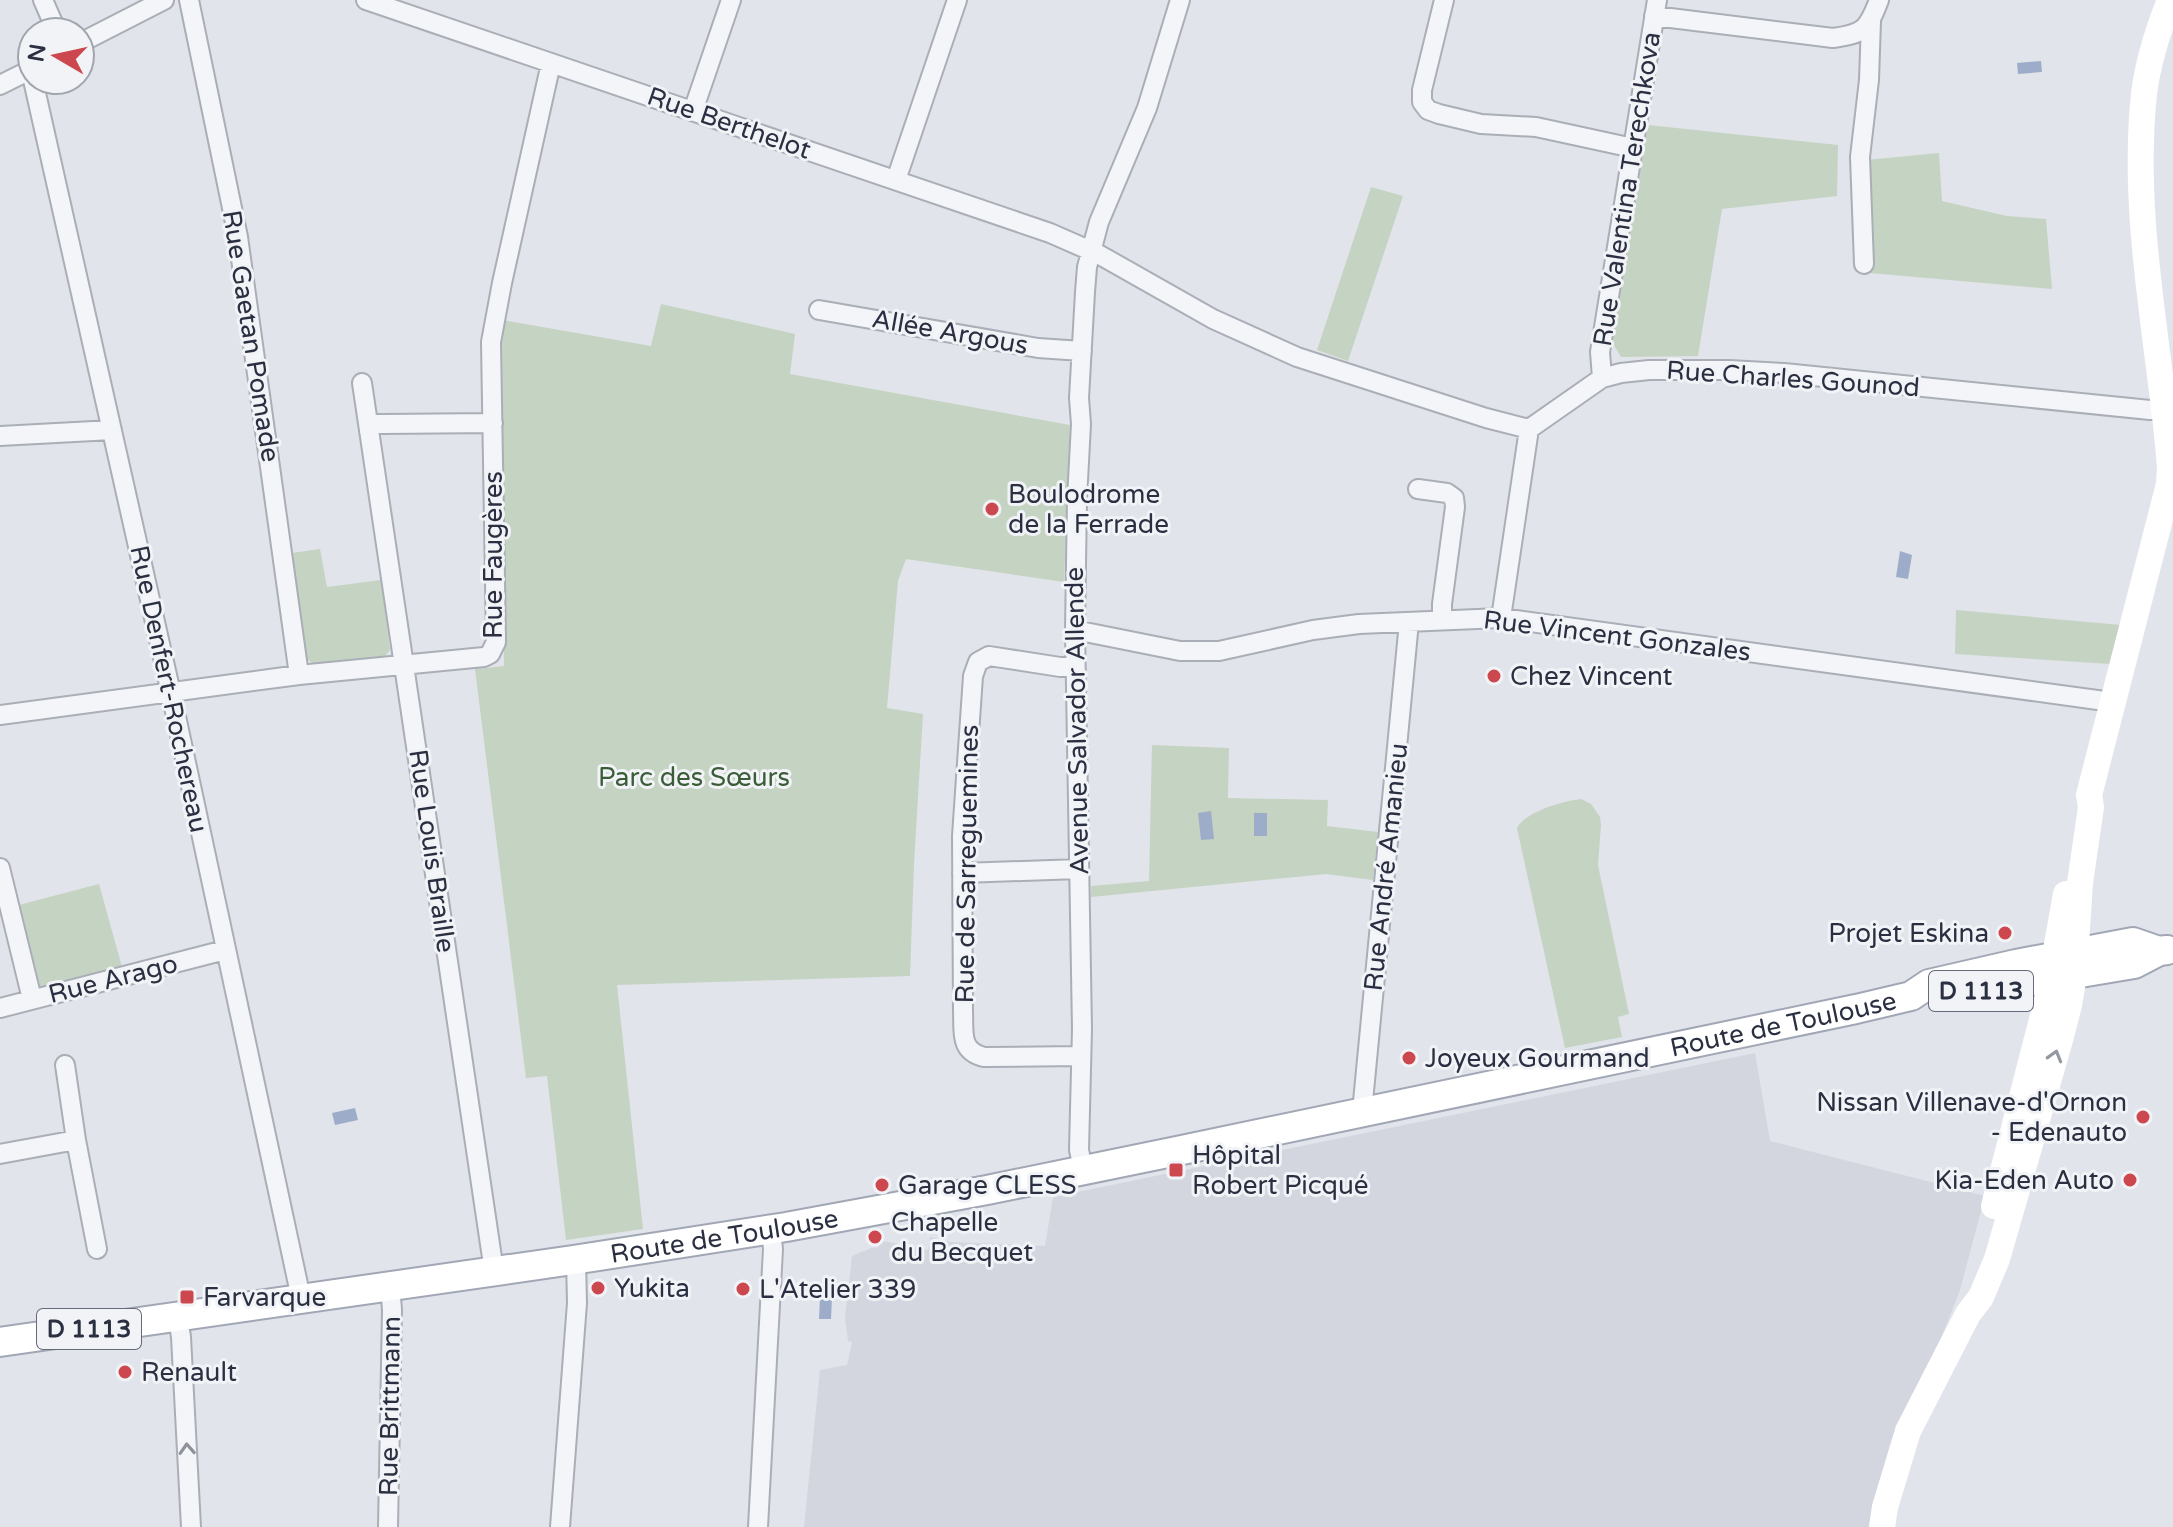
<svg xmlns="http://www.w3.org/2000/svg" width="2173" height="1527" font-family="'Varela Round',sans-serif">
<style>
.built{fill:#d3d6df}
.green{fill:#c5d3c2}
.water{fill:#9dadc9}
.lines{fill:none;stroke-linecap:round;stroke-linejoin:round}
.street-casing{stroke:#aaaeb7;stroke-width:22}
.primary-casing{stroke:#a1a7b5;stroke-width:32}
.street{stroke:#f4f5f8;stroke-width:18}
.secondary{stroke:#fff;stroke-width:26}
.primary{stroke:#fff;stroke-width:28}
.oneway{stroke:#9498a0}
.oneway2{stroke:#8f929c}
.poi-dot{fill:#cd484e;stroke:#f1f3f7;stroke-width:3}
.labels{text-anchor:middle;dominant-baseline:central;stroke-width:6;stroke-linejoin:round;paint-order:stroke}
.shield{fill:#f1f3f7;stroke:#666a78;stroke-width:2}
.shield-label{font-size:24px;font-weight:bold;fill:#2a3041}
.street-label{font-size:26px;fill:#2a3041;stroke:#f1f3f7}
.poi-label{font-size:26px;fill:#2a3041;stroke:#f1f3f7;text-anchor:start}
.park-label{font-size:26px;fill:#3a5d37;stroke:#f1f3f7}
</style>
<rect width="100%" height="100%" fill="#e1e4ea"/>
<!-- built -->
<path class="built" d="M1755,1053L1770,1141L1985,1196L1960,1290L1942,1336L1903,1419L1872,1527H804L820,1370L847,1365L852,1342L848,1341L845,1318L852,1256L871,1248L879,1247V1240L928,1250L930,1237L950,1242L1045,1246L1053,1197Z"/>
<!-- green -->
<path class="green" d="M1648,125L1838,145L1837,196L1722,209L1698,356L1621,357L1612,342Z
M1939,153L1942,201L2007,216L2046,219L2052,289L1870,273L1865,194L1866,160Z
M1371,187L1403,196L1348,361L1317,350Z
M661,304L795,334L790,374L1070,425L1064,582L906,559L898,581L887,708L923,714L914,864L910,976L617,985L643,1229L566,1240L547,1076L526,1078L475,669L504,666L502,320L651,346Z
M320,549L327,587L381,580L390,650L381,661L318,668L307,659L292,553Z
M1956,610L2121,625L2111,664L1955,654Z
M1152,745L1229,748L1228,798L1328,800L1327,826L1378,832L1373,880L1326,874L1091,897V886L1149,881Z
M1581,799L1591,804L1600,817L1601,825L1598,865L1629,1014L1618,1017L1622,1037L1565,1048L1517,828C1525,812 1563,801 1581,799Z
M99,884L122,967L40,990L36,988L32,976L37,974L19,905Z"/>
<!-- water -->
<path class="water" d="M2041,61L2042,72L2018,74L2017,63Z
M1900,551L1912,555L1908,579L1896,577Z
M1211,811L1214,839L1201,840L1198,813Z
M1254,813H1267V836H1254Z
M355,1108L358,1120L335,1125L332,1113Z
M820,1297L832,1298L831,1319H819Z"/>
<g class="lines">
<!-- street casing -->
<g class="street-casing">
<path id="street" d="M43,0L57,32
M189,0L238,237L299,675
M366,0L1050,233L1098,254L1213,319L1297,357L1486,418L1529,429L1602,378L1621,373L1649,370H1729L1784,373L2150,410H2173
M1444,0L1422,90V102L1428,110L1439,114L1481,124L1536,127L1633,148
M1654,16L1833,38C1864,34 1868,29 1879,0
M80,43L164,0
M33,80L171,693L301,1298
M0,85L32,69
M693,111L731,0
M896,180L957,0
M1864,264L1860,157L1869,80L1871,21
M819,310L1038,348L1082,351
M1602,378L1600,352L1657,0
M362,383L494,1271
M369,431L372,424H383L493,423
M0,436L112,430
M1418,489L1447,493L1454,498L1455,507L1442,604V620
M1501,618L1529,429
M1075,630L1180,651H1219L1313,630L1359,624L1501,618L2112,702
M1075,667H1060L989,656L978,662L973,676L962,836L963,1011C964,1031 959,1051 984,1057L1080,1056
M0,715L299,675L484,657L490,654L496,642L491,342L502,283L551,63
M0,868L32,999
M962,873L1079,869
M0,1008L225,950
M65,1065L76,1140L97,1249
M1362,1112L1409,622
M0,1154L76,1140
M1083,1169L1079,1150L1082,1029L1075,630L1077,499L1081,424L1079,398L1085,292L1087,267L1099,222L1147,108L1180,0
M178,1317L181,1337L191,1527
M388,1527L392,1310L390,1285
M560,1527L577,1303L576,1259
M758,1527L773,1249L771,1230"/>
</g>
<!-- primary casing -->
<g class="primary-casing">
<g id="primary">
<path d="M2002,986L2134,964L2159,951L2167,950"/>
<path id="s1" d="M0,1342L573,1260L786,1227L987,1190L1182,1150L1856,1009L1911,996L1929,984L2016,964L2133,942L2159,951"/>
</g>
</g>
<!-- street -->
<use href="#street" class="street"/>
<!-- secondary -->
<path class="secondary" d="M1994,1206L2047,1000L2066,894
M1882,1527L1885,1507L1908,1431L1968,1314L1981,1297L1997,1259L2060,1040L2069,1005L2074,975L2080,883L2091,807L2089,795L2169,484L2170,467L2167,434C2155,322 2132,207 2144,94C2148,61 2158,30 2170,0"/>
<!-- primary -->
<use href="#primary" class="primary"/>
</g>
<!-- one-way arrows -->
<defs><path id="oneway-chevron" d="M-2-3.5L2.5 0L-2 3.5" fill="none" stroke-width="1.6" stroke-linecap="round" stroke-linejoin="round" transform="scale(2)"/></defs>
<use class="oneway" href="#oneway-chevron" transform="translate(2055 1056) rotate(-74)"/>
<use class="oneway2" href="#oneway-chevron" transform="translate(187 1449) rotate(-93)"/>
<!-- markers -->
<g class="poi-dot">
<circle cx="992" cy="509" r="8"/>
<circle cx="1494" cy="676" r="8"/>
<circle cx="2005" cy="933" r="8"/>
<circle cx="1409" cy="1058" r="8"/>
<circle cx="2143" cy="1117" r="8"/>
<rect x="1168" y="1162" width="16" height="16" rx="4"/>
<circle cx="2130" cy="1180" r="8"/>
<circle cx="882" cy="1185" r="8"/>
<circle cx="875" cy="1237" r="8"/>
<circle cx="598" cy="1288" r="8"/>
<circle cx="743" cy="1289" r="8"/>
<rect x="179" y="1289" width="16" height="16" rx="4"/>
<circle cx="125" cy="1372" r="8"/>
</g>
<g class="labels">
<!-- shield labels -->
<g class="shield">
<rect x="1929" y="971" width="104" height="40" rx="6"/>
<rect x="37" y="1309" width="104" height="40" rx="6"/>
</g>
<g class="shield-label">
<text x="1981" y="991">D 1113</text>
<text x="89" y="1329">D 1113</text>
</g>
<!-- street labels -->
<g class="street-label">
<text transform="translate(729 123) rotate(19)">Rue Berthelot</text>
<text transform="translate(1627 189) rotate(-81)">Rue Valentina Terechkova</text>
<text transform="translate(950 332) rotate(10)">Allée Argous</text>
<text transform="translate(251 336) rotate(81)">Rue Gaetan Pomade</text>
<text transform="translate(1793 379) rotate(4)">Rue Charles Gounod</text>
<text transform="translate(493 555) rotate(-90)">Rue Faugères</text>
<text transform="translate(1617 636) rotate(7)">Rue Vincent Gonzales</text>
<text transform="translate(169 689) rotate(78)">Rue Denfert-Rochereau</text>
<text transform="translate(1077 721) rotate(-91)">Avenue Salvador Allende</text>
<text transform="translate(432 851) rotate(82)">Rue Louis Braille</text>
<text transform="translate(967 864) rotate(-89)">Rue de Sarreguemines</text>
<text transform="translate(1386 867) rotate(-84)">Rue André Amanieu</text>
<text transform="translate(113 979) rotate(-14)">Rue Arago</text>
<text stroke="none"><textPath href="#s1" startOffset="1812">Route de Toulouse</textPath></text>
<text stroke="none"><textPath href="#s1" startOffset="732">Route de Toulouse</textPath></text>
<text transform="translate(390 1406) rotate(-89)">Rue Brittmann</text>
</g>
<!-- poi labels -->
<g class="poi-label">
<text x="1008" y="494">Boulodrome<tspan x="1008" dy="30">de la Ferrade</tspan></text>
<text x="1510" y="676">Chez Vincent</text>
<text x="1989" y="933" text-anchor="end">Projet Eskina</text>
<text x="1425" y="1058">Joyeux Gourmand</text>
<text x="2127" y="1102" text-anchor="end">Nissan Villenave-d'Ornon<tspan x="2127" dy="30">- Edenauto</tspan></text>
<text x="1192" y="1155">Hôpital<tspan x="1192" dy="30">Robert Picqué</tspan></text>
<text x="2114" y="1180" text-anchor="end">Kia-Eden Auto</text>
<text x="898" y="1185">Garage CLESS</text>
<text x="891" y="1222">Chapelle<tspan x="891" dy="30">du Becquet</tspan></text>
<text x="614" y="1288">Yukita</text>
<text x="759" y="1289">L'Atelier 339</text>
<text x="203" y="1297">Farvarque</text>
<text x="141" y="1372">Renault</text>
</g>
<!-- park labels -->
<g class="park-label">
<text x="694" y="777">Parc des Sœurs</text>
</g>
</g>
<!-- north arrow -->
<g transform="translate(56 56) rotate(279)"><circle r="38" fill="#f1f3f7" stroke="#a1a5ae" stroke-width="2"/>
<path d="M0-6L14 30L0 20L-14 30Z" fill="#cd484e"/>
<text y="-12" font-size="22" font-weight="bold" text-anchor="middle" fill="#2a3041">N</text>
</g>
</svg>
